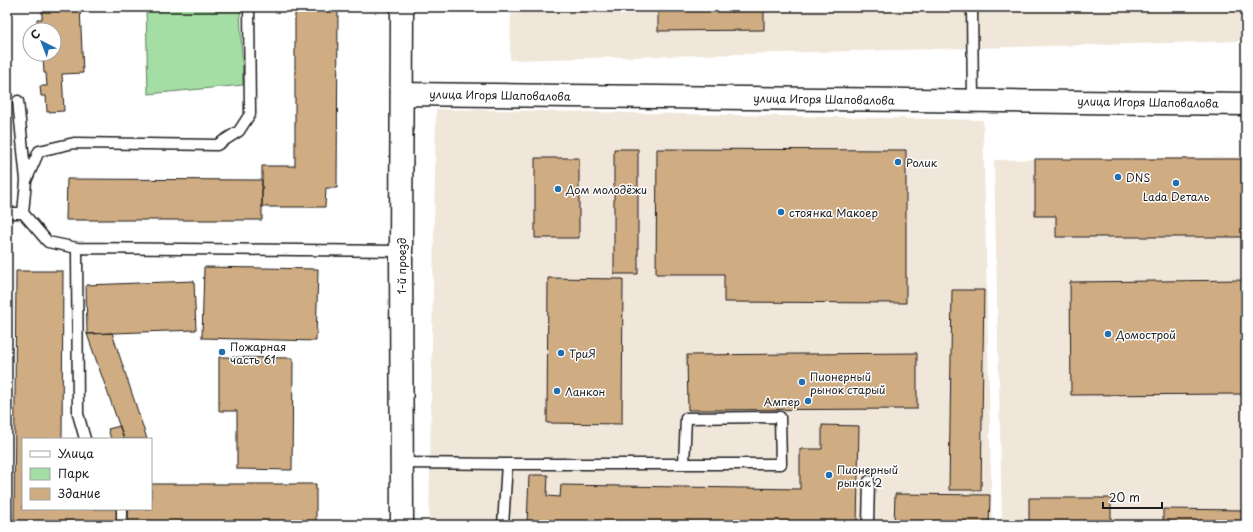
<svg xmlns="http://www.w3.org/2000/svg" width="1253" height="532" font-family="'Playpen Sans',sans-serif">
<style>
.built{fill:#f1e6da}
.green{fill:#a4dea4;stroke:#607d60}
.building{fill:#d0ac82;stroke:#1c1c1c}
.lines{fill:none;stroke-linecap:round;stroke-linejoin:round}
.lane-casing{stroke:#1c1c1c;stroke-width:13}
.secondary-casing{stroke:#1c1c1c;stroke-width:25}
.lane{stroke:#fff;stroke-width:10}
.secondary{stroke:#fff;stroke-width:22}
.poi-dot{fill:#1f6fb2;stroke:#fff;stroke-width:1.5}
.labels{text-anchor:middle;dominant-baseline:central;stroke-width:3;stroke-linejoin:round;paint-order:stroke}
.street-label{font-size:11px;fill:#1c1c1c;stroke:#fff}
.poi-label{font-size:11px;fill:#1c1c1c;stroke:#fff;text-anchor:start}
</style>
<rect width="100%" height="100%" fill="#fff"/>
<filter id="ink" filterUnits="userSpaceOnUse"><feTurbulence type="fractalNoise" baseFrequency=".025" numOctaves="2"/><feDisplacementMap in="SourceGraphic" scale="8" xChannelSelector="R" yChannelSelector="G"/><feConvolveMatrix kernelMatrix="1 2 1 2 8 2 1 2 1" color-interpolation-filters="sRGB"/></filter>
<g filter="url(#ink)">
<!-- built -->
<path class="built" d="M511,7H1246V41L510,60Z
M436,109L983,120L992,525H429Z
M1246,157V525H1002L994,160Z"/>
<!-- green -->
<path class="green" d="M146,7H240L243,85L148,94Z"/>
<!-- building -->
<path class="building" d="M42,7H80L83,73L62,74L64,111L47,112L46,96H41L40,86H47L46,73H44L43,56H38L37,54H54V30H43V28H37V19H42Z
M295,7H338L337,188H326L325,207H262V166H295Z
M658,7H764V30L658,31Z
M614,149H638V274H614Z
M657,149L906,150V303L724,302V274H656Z
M535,158H579V238H535Z
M1035,159H1246V237H1056V216H1035Z
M67,179L262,180V220H66Z
M204,267L318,269L316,341L202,338Z
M16,271H63L62,439H23V509H118V525H14Z
M548,278L623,279L622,424L547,423Z
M1246,280V394L1071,395L1070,282Z
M194,281L196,330L87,334L86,285Z
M952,290H984L981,490H949Z
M112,333L147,439H124L87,334Z
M917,353V409L688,410L687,355Z
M219,357L293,358L292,470L237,469V411H219Z
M822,425L859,426L857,525H527L529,475H548L547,496L560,497L561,485L800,489V449H822Z
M120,426L124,439H111L108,429Z
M151,484H316V524L128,525V509H151Z
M895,494L990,495L989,525H894Z
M1029,498H1111V525H1029Z
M1163,509L1245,510V525H1163Z"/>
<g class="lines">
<!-- lane casing -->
<g class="lane-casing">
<path id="lane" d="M972,7L973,100
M18,101L26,180
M7,213H23
M77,248L48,242L23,213L26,181L39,151L74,143L217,145L239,131L250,114L249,7
M85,439L78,414L77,248L401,251
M402,463L507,464L503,525
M507,464H781L780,417L686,418L684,464
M122,509V525
M868,525L869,481"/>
</g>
<!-- secondary casing -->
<g class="secondary-casing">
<path id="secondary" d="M403,94L1246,104
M402,525L401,251L402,7"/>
</g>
<!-- lane -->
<use href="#lane" class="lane"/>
<!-- secondary -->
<use href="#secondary" class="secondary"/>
</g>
</g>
<!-- markers -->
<g class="poi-dot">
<circle cx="898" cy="162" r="4"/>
<circle cx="1118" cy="177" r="4"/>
<circle cx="1176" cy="183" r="4"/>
<circle cx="558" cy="189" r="4"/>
<circle cx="781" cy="212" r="4"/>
<circle cx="1108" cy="334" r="4"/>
<circle cx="222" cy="352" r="4"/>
<circle cx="561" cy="353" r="4"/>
<circle cx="802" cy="382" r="4"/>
<circle cx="557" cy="391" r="4"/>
<circle cx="808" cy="401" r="4"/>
<circle cx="829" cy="475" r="4"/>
</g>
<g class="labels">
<!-- street labels -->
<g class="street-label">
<text transform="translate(500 95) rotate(1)">улица Игоря Шаповалова</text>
<text transform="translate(824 99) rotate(1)">улица Игоря Шаповалова</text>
<text transform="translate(1148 102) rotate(1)">улица Игоря Шаповалова</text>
<text transform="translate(401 266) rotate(-90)">1-й проезд</text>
</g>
<!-- poi labels -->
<g class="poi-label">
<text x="906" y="162">Ролик</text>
<text x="1126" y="177">DNS</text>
<text x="566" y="189">Дом молодёжи</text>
<text x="1176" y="196" text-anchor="middle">Lada Dеталь</text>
<text x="789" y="212">стоянка Макоер</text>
<text x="1116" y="334">Домострой</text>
<text x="230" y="346">Пожарная<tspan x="230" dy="13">часть 61</tspan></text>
<text x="569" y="353">ТриЯ</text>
<text x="810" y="376">Пионерный<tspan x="810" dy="13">рынок старый</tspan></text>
<text x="565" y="391">Ланкон</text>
<text x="800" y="401" text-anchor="end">Ампер</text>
<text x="837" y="469">Пионерный<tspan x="837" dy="13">рынок 2</tspan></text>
</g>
</g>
<!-- margin -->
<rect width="1253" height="532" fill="none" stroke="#fff" stroke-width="24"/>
<rect x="12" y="12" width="1229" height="508" fill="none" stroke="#1c1c1c" stroke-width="1.5" filter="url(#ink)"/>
<!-- legend -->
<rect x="22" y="438" width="130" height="72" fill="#ffffff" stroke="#a4a4a4"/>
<rect x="30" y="451" width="20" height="6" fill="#ffffff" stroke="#a4a4a4"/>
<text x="58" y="458" font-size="12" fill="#1c1c1c">Улица</text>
<rect x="30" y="468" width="20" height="12" fill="#a4dea4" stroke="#a4a4a4"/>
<text x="58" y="478" font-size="12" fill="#1c1c1c">Парк</text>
<rect x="30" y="488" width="20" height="12" fill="#d0ac82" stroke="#a4a4a4"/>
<text x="58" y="498" font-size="12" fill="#1c1c1c">Здание</text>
<!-- north arrow -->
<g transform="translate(42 42) rotate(318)"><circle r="19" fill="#ffffff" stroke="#a4a4a4"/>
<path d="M0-3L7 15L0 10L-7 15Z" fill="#1f6fb2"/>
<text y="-6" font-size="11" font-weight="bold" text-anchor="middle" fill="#1c1c1c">С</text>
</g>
<!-- scale -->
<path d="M1103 502v6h59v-6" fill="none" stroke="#1c1c1c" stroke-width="2"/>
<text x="1109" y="502" font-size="12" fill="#1c1c1c" stroke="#ffffff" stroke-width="3" paint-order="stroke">20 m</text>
</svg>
